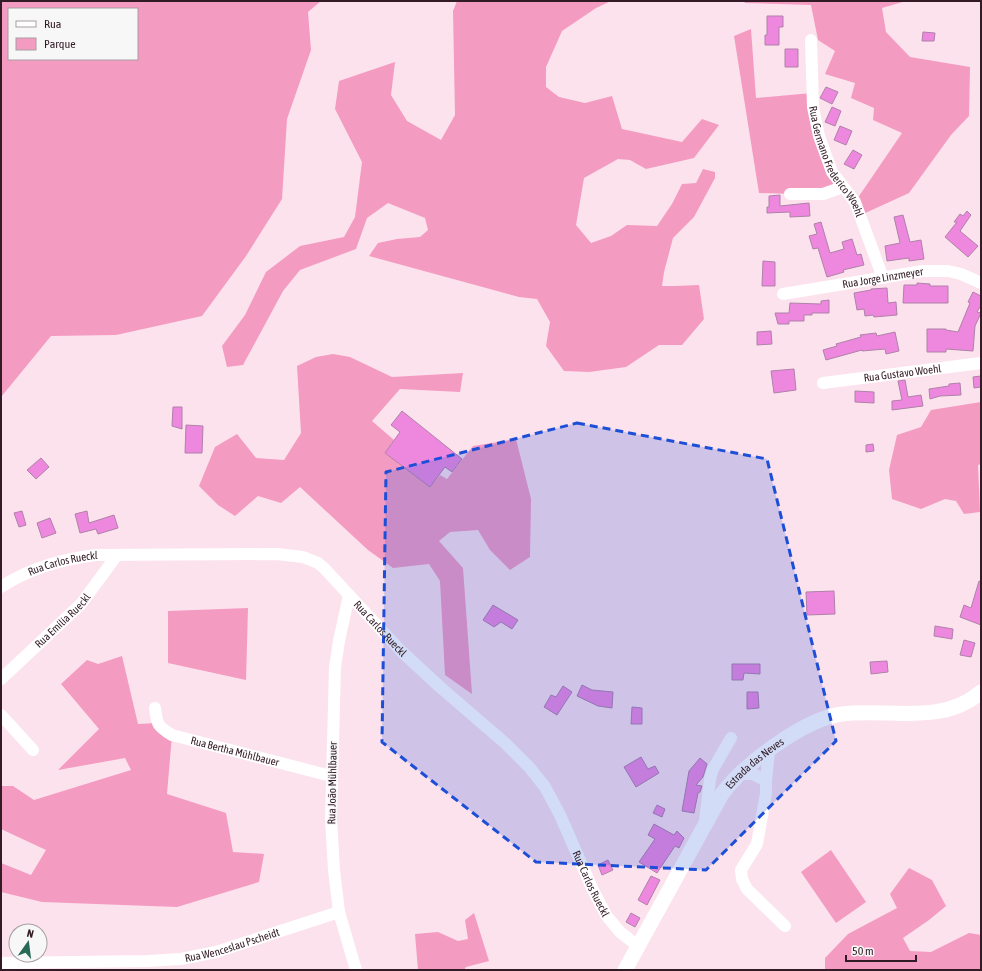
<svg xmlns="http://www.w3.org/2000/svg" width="982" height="971" font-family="'Asap Condensed',sans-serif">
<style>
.green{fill:#f49bc2;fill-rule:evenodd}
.building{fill:#ee88df;stroke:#af81a8}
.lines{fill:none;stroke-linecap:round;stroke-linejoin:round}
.minor{stroke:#fff;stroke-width:12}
.major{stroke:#fff;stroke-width:15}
.marked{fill:#1d4ed8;fill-opacity:0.2;stroke:#1d4ed8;stroke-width:3;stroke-dasharray:8 5;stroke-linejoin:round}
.labels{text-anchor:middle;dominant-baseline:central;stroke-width:3;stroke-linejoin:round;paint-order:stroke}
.street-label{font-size:11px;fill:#321b25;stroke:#f7f7f7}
</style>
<rect width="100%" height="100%" fill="#fce2ec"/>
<!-- green -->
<path class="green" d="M1,1H321L308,12L311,50L287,119L282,199L246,256L202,316L116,335L51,336L1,397ZM9,9H137V59H9Z
M457,1H611L596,8L562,31L546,67V87L559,97L585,103L612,96L622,129L682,142L702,119L719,125L694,158L646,169L630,160L618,159L584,178L576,225L591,243L611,236L627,225L657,226L672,204L682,184L696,183L703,169L715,172V178L694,217L673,238L664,272L662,286H676L699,285L704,319L682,345H659L626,367L589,372L564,371L546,346L550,322L537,299L519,297L369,256L378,243L397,239L420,237L428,230L425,218L388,203L367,218L356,249L300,270L283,291L243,365L227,367L222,346L245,315L266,272L300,246L344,237L355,217L362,162L335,109L339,81L395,62L391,95L407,121L441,140L455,115L453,11Z
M744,1H906L882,8L886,32L910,57L970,67L969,116L951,135L909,193L861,215L855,202L902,133L873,120L874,108L851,98L855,83L825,74L835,51L818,40L811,5L745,3Z
M751,29L756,98L812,93L813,107L843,187L795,194L759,193L734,36Z
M333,354L350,357L392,377L463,373L460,392L400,389L372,421L394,440L385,453L430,487L440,475L447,479L473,446L516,439L531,499L530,557L510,570L490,550L478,530L450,532L439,541L463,568L472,694L445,675L440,581L429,564L393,568L368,550L300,487L281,503L258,496L235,516L218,505L199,486L215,447L237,434L256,458L284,460L301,433L297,366L316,357Z
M981,402V464L978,465L980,512L964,514L956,501L945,499L921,509L892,499L889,470L897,435L921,427L931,410Z
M248,608L246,680L168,663V611Z
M122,656L138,724L157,723L172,735L167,794L226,813L233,852L264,854L259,882L177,907L42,902L1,892V863L31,875L46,850L1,829V786H13L34,800L131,770L125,758L58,770L99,729L61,684L87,660L98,664Z
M831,850L866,902L836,923L801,872Z
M909,868L932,880L946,906L929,920L903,938L910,951L931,952L969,933L981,935V970H825V958L848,934L897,908L890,894Z
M474,913L489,961L466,967L464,970H418L415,934L438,932L458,941L468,939L465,920Z"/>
<!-- building -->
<path class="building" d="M767,16H783V27H779V45H765V35H767Z
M923,32L935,33L934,41H922Z
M785,49H798V67H785Z
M826,87L838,92L832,104L820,98Z
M832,107L841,111L835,126L825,122Z
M840,126L852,131L846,145L834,140Z
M853,150L862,155L854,169L844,164Z
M780,195V206L809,203L810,216L790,217V212L767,213V207H769V196Z
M967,211L971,215L960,231L978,246L968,257L945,237L957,222H954L960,214L963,216Z
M903,215L910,242L921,240L924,259L909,261V258L887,261L885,246L900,243L894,217Z
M821,222L830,253L844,249L842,242L852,239L857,255L861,254L864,265L843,270L844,272L827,277L818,248L813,249L809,236L817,234L814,224Z
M763,261L775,262V286H762Z
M917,283L930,284V286H948V303H903L904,285H917Z
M887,288L888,303L896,302L897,315L874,317L873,315L865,316L864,309L857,310L854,293L871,290V289Z
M973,292L981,296V305L977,312L981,313L975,326L973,351L946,349V352H927V329H946V330L958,332L970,303L968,302Z
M829,300V313H812V315H804V321H789V324H778L775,313H789L790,303L821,304V301Z
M771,331L772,344L757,345V332Z
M895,332L899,351L886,354L885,349L862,351V350L826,360L823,350L837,346L836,344L861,337L860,335L876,333L877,336Z
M794,369L796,390L774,393L771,371Z
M981,376V387L974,388L973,377Z
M905,380L908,397L921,395L923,406L892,410V401L902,400L898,381Z
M960,383L961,395L940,396L930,399L929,389L949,386V384Z
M855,391L874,392V403L855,402Z
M173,407H182V429L172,426Z
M402,411L462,459L452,472L445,467L430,487L385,453L400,432L391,425Z
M186,425L203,426L202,453H185Z
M873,444L874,451L866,452V445Z
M41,458L49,467L36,479L27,470Z
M22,511L26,525L19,527L14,513Z
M87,511L89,523L114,515L118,528L98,534L96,529L80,533L75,514Z
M50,518L56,533L42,538L37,523Z
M979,581L981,582V625L960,617L964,605L971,608Z
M834,591L835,614L807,615L806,592Z
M493,605L518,620L512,629L501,622L494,627L483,620Z
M935,626L953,629L952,639L934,636Z
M964,640L975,643L971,657L960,655Z
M887,661L888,672L871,674L870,662Z
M732,664H760V674L744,673L743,680H732Z
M582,685L592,690L613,692L612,708L598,706L577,696Z
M563,686L572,692L557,715L544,707L551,695L556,697Z
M747,692H758L759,708L747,709Z
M632,707L642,708V724H631Z
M641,757L648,769L655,766L659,773L636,787L624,767Z
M700,758L707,764L703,777L696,785L702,786L700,792L698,793L694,813L682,811L689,771Z
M657,805L665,809L662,817L653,813Z
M654,824L674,835L677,831L684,838L679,848L675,846L657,873L639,862L655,839L648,835Z
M608,860L613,870L602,875L598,865Z
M651,876L660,880L647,905L638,900Z
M631,913L640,918L635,927L626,922Z"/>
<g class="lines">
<!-- minor -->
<g class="minor">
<path id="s1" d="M811,40L813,107L819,136L832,172L855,202L883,278"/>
<path d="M790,194H823L843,187"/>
<path id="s2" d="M783,294L923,271H948L961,274L981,283"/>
<path id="s3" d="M823,383L981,363"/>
<path id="s4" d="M1,587C30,568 62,559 96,555L277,554L303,557L318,563L324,568L401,651L440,687L505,743L530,768L545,787L560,815L592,888L606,915L620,932L638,946"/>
<path d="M349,595L339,641L335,667L331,819L334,870L339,912L356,970"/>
<path id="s5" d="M1,679L81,604L117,555"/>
<path id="s6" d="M155,708C157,724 157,726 172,735L331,776"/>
<path d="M1,715L33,750"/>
<path d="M741,774H753L766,781V793L757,844L741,870L742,879L747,889L785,926"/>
<path d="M766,781L769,751"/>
<path d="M705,821L710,779L713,769L731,738"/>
<path id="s7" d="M1,963L147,961L181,959L216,952L339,912"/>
</g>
<!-- major -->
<path class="major" id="s8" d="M625,970L722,794C744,764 804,719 842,714C887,708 942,726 981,692"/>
</g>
<!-- marked area -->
<path class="marked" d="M577,423L767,459L836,741L706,870L536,862L382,742L386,472Z"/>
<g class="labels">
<!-- street labels -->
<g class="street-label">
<text stroke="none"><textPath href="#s1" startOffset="127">Rua Germano Frederico Woehl</textPath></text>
<text stroke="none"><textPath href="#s2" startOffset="101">Rua Jorge Linzmeyer</textPath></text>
<text stroke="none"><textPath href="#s3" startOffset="80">Rua Gustavo Woehl</textPath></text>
<text stroke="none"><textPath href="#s4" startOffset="67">Rua Carlos Rueckl</textPath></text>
<text stroke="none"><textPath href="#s5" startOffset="85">Rua Emília Rueckl</textPath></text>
<text stroke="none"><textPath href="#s4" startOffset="415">Rua Carlos Rueckl</textPath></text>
<text stroke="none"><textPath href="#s6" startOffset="99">Rua Bertha Mühlbauer</textPath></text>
<text stroke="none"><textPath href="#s8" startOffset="246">Estrada das Neves</textPath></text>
<text transform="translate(332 783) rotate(-89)">Rua João Mühlbauer</text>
<text stroke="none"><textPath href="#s4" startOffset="751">Rua Carlos Rueckl</textPath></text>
<text stroke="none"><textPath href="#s7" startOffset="233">Rua Wenceslau Pscheidt</textPath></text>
</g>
</g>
<!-- border -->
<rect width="982" height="971" fill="none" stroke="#321b25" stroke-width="4"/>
<!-- legend -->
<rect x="8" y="8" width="130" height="52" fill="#f7f7f7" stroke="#a89fa3"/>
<rect x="16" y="21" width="20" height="6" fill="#ffffff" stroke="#a89fa3"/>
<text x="44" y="28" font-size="12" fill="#321b25">Rua</text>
<rect x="16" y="38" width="20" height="12" fill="#f49bc2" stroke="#a89fa3"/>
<text x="44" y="48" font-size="12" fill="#321b25">Parque</text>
<!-- north arrow -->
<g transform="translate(28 943) rotate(14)"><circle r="19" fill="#f7f7f7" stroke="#a89fa3"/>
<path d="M0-3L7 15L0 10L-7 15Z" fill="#276856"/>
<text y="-6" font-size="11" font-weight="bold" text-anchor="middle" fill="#321b25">N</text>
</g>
<!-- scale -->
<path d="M846 955v6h70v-6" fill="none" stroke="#321b25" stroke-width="2"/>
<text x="852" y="955" font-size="12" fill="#321b25" stroke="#f7f7f7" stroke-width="3" paint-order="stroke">50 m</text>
</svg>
